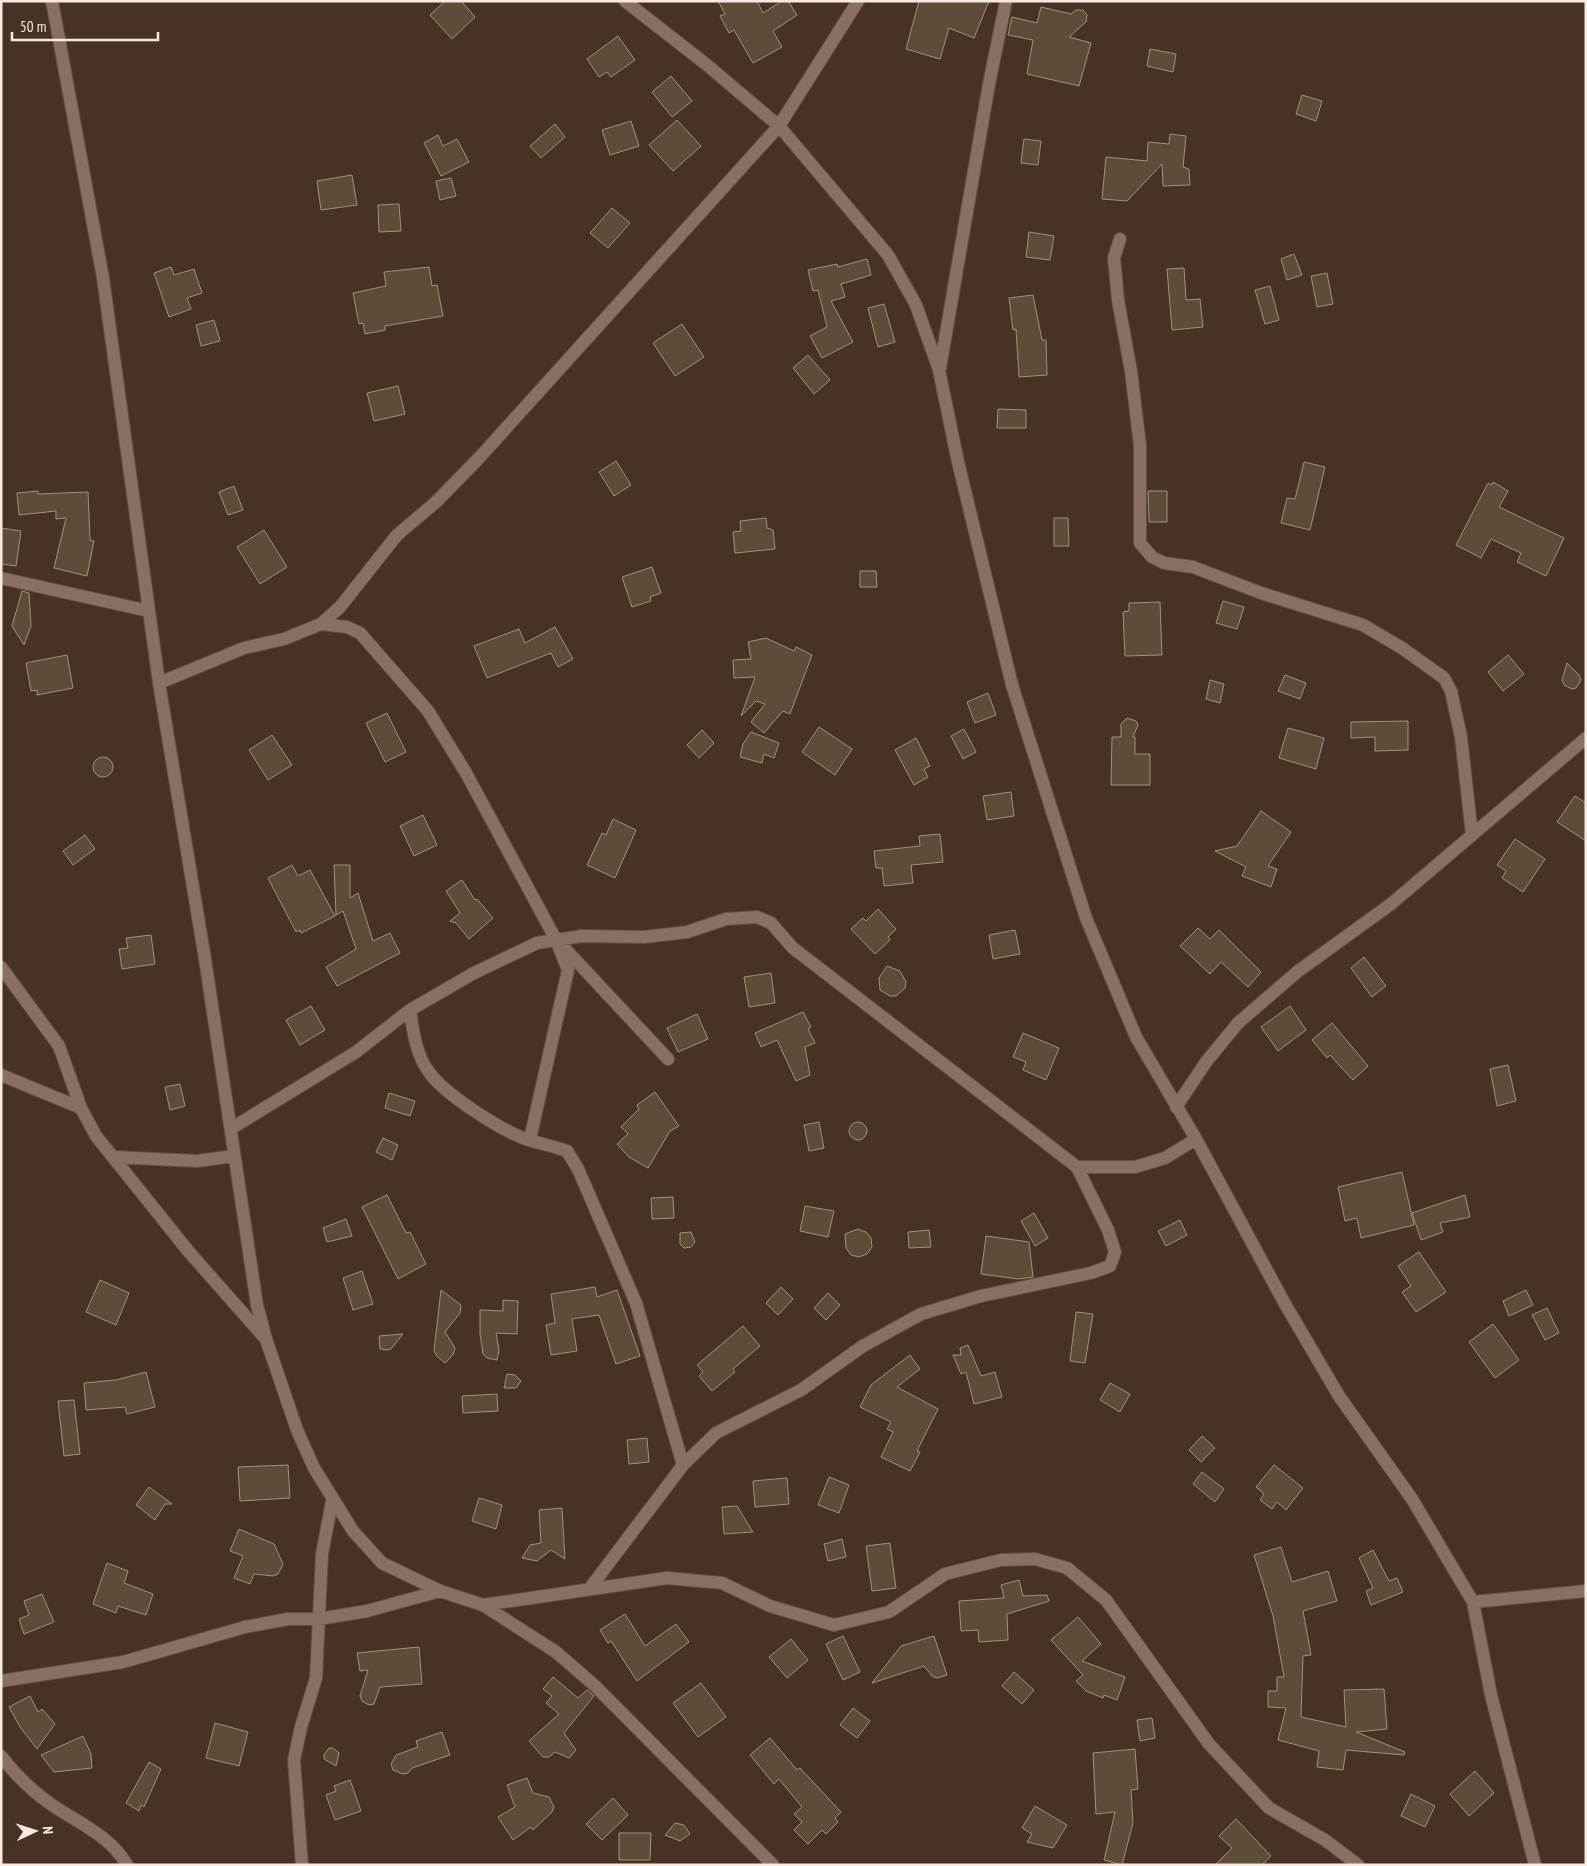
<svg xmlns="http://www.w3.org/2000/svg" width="1587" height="1866" font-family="'PT Sans Narrow',sans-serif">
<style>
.building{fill:#5c4c38;stroke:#a3917a}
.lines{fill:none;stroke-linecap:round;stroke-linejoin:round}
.minor-casing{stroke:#634f45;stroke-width:14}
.minor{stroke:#897062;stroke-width:12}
</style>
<rect width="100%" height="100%" fill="#483226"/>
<!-- building -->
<path class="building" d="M445,1H461L475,17L452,39L430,15Z
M718,1H757L763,13L782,1H788L797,15L773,31L782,47L753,63L734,30L729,33L720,16L725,14Z
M919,1H989L974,38L949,28L940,59L906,49Z
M1041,7L1071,14L1076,10H1083L1087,15L1086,22L1069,37L1091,43L1079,86L1027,74L1033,40L1008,35L1012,17L1037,23Z
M618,36L635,60L611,77L607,72L599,77L587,59Z
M1150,49L1176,54L1173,72L1147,66Z
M671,76L692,101L672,117L652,92Z
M1302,95L1322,101L1316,121L1296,114Z
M677,120L701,146L673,171L649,145Z
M631,121L639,146L610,155L602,130Z
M555,124L565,137L541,158L530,146Z
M1170,134L1186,136L1183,167L1189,169L1190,185L1163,186L1162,164L1127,201L1102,199L1106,157L1147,161L1148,142L1169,144Z
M438,135L443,146L457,139L469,162L441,176L424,143Z
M1024,139L1041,141L1038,165L1021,163Z
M352,175L357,205L321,210L317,181Z
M451,178L456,196L440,200L436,181Z
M399,204L401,231L379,232L378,205Z
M612,208L630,223L608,248L590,233Z
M1029,232L1054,236L1050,260L1026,257Z
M1294,254L1302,275L1287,280L1281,259Z
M867,259L871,275L841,284L845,297L831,301L853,342L822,358L810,336L827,327L818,290L813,291L808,270L837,264L838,267Z
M171,267L174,275L194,269L202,293L187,298L191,309L169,317L154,273Z
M429,267L432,286L437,285L443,316L385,326V330L365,334L363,323L359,324L353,293L386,286L384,272Z
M1184,268L1186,300L1200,299L1203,327L1172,330L1167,269Z
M1327,273L1333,304L1317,307L1311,276Z
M1270,286L1279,320L1265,324L1255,290Z
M1033,295L1042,340H1046L1047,375L1019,377L1016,329L1013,330L1009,298Z
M884,304L895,342L878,347L868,308Z
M214,320L220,341L201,346L196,325Z
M682,324L704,357L675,376L653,343Z
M808,355L830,380L814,394L793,368Z
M398,386L405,414L374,421L367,393Z
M998,409L1026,410V428H997Z
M616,461L631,485L614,496L599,472Z
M1304,462L1325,467L1310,530L1281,523L1287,498L1295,499Z
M1493,482L1508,491L1499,507L1564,538L1546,576L1517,562L1521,553L1491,539L1481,558L1456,545L1488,483L1492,485Z
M234,486L243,510L228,515L219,492Z
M38,491V494L88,492L90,540L94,541L87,576L54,568L66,518L56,519V511L19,515L17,493Z
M1148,491H1167V522H1149Z
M766,518L767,528L773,530L775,549L735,553L733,532L741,531L740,521Z
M1054,518H1068L1069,546H1054Z
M1,528L21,531L16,566L1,564Z
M264,530L287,567L260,584L237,547Z
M652,567L661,593L650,597L651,601L632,607L622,577Z
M860,571H876L877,587H860Z
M22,591L29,593L31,626L24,645L12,626Z
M1223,601L1244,607L1237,629L1216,623Z
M1160,602L1162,655L1125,656L1123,612L1129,611V603Z
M555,627L573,659L558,667L551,653L487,678L474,646L519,629L525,643Z
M766,638L794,651L796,647L812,655L790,714L783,711L764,733L751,722L765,704L756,701L741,716L755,677L734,678L733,660L751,659L748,642Z
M67,655L73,688L37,695V690L31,691L26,663Z
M1508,655L1524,674L1503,691L1488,672Z
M1567,663L1579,675L1581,680L1576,688L1572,689L1564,685L1562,680Z
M1285,675L1306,683L1300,699L1278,691Z
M1210,680L1224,684L1220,703L1206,699Z
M988,693L996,715L975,723L967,702Z
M387,713L406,752L385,762L366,723Z
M1127,718L1136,721L1138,725L1133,737H1135V754H1150V785H1111L1112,737H1121V724Z
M1408,721V750L1375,751V737L1351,738V722Z
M819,727L852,749L835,775L802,752Z
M1288,728L1324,738L1316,769L1279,758Z
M964,729L976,752L963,759L951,736Z
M702,730L714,743L699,758L687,745Z
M751,732L779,743L774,758L764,754L762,763L740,757L743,744Z
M272,735L292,765L268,780L249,750Z
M916,738L930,766L924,769L928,777L914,785L895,750Z
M93 767a10 10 0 1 1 20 0a10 10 0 1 1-20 0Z
M1011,792L1014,816L987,820L983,796Z
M1575,796L1586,803V841L1557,822Z
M1261,811L1291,832L1268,866L1277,869L1271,887L1242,876L1246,867L1215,851L1237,846Z
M423,815L437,845L414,856L400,826Z
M613,819L636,830L615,878L587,865L602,833L606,835Z
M940,834L943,862L911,865L913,883L884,886L882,868H876L874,851L920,846L919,836Z
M85,835L95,849L73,865L63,851Z
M1515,839L1545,859L1523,892L1502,878L1506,871L1497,865Z
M292,865L298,876L310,870L335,916L301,933L300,930L296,932L268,878Z
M334,865H350V898L358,893L373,941L390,933L400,953L337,986L326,967L356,949L343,911L336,915Z
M462,880L475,900L477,899L493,918L469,939L456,923L450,921L460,913L446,891Z
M878,909L896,929L888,937L890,940L875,954L851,929L863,918L866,921Z
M1198,928L1210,939L1219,930L1261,972L1248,987L1221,962L1210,974L1180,946Z
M1015,930L1020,954L993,959L989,935Z
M151,935L155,964L122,969L119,949L128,948L126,938Z
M1364,957L1386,986L1372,997L1351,968Z
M887,966L900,971L906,982L905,988L896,996H890L880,990L879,978Z
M771,973L775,1003L749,1007L744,977Z
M311,1006L325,1030L300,1045L286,1020Z
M1290,1006L1306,1030L1278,1051L1261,1027Z
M803,1012L811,1027L808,1029L815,1043L805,1047L810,1075L796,1081L777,1040L761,1047L755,1033Z
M697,1014L708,1039L678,1052L667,1028Z
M1332,1023L1368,1066L1353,1080L1330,1055L1327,1058L1312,1040Z
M1023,1033L1059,1048L1046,1080L1023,1070L1026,1062L1013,1057Z
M1508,1065L1516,1101L1497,1106L1490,1069Z
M180,1084L185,1106L170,1110L165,1087Z
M655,1092L679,1126L670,1131L648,1168L629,1157L617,1144L628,1134L621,1127L639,1109L637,1105Z
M389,1093L415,1101L410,1116L385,1108Z
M819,1122L824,1148L809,1151L804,1125Z
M849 1131a9 9 0 1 1 18 0a9 9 0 1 1-18 0Z
M383,1138L398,1145L392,1160L376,1152Z
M1402,1172L1414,1225L1361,1238L1357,1218L1345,1221L1338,1187Z
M387,1195L406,1233L410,1232L426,1264L398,1279L362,1207Z
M1465,1195L1470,1217L1440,1223L1443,1232L1421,1240L1412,1213Z
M673,1197L674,1218L652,1219L651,1198Z
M805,1206L834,1211L828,1237L800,1231Z
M1034,1213L1048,1238L1035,1246L1021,1221Z
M346,1219L352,1236L327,1242L323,1228Z
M1180,1220L1187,1235L1166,1246L1158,1231Z
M858,1229L866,1232L871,1238L872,1247L867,1254L859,1257L851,1255L846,1248L845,1234Z
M929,1230L931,1247L909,1248L908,1232Z
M691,1232L695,1242L691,1247L684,1248L680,1244V1233Z
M986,1236L1029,1242L1033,1277L1018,1279L981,1274Z
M1419,1252L1446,1292L1416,1312L1402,1292L1411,1286L1398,1266Z
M362,1271L373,1304L353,1310L343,1278Z
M100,1280L129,1293L116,1325L86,1312Z
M595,1287L597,1297L617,1290L640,1356L616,1364L599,1315L572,1319L577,1351L551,1355L546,1325L555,1323L551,1294Z
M781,1287L793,1299L778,1315L766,1303Z
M441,1290L461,1305L460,1313L445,1332L455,1348L453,1355L445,1363L437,1356L434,1351Z
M1526,1290L1533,1305L1509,1316L1503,1301Z
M828,1293L840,1305L826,1320L814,1308Z
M503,1300L518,1301L517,1334L496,1333L499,1350L497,1360L487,1358L483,1354L480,1334V1310L503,1311Z
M1547,1308L1559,1333L1545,1340L1532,1315Z
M1076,1312L1093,1314L1085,1363L1070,1361Z
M1493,1324L1519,1360L1495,1378L1469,1342Z
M743,1326L760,1346L733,1369L735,1372L712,1391L699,1376L703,1372L697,1365Z
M403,1334L391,1349L387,1350L380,1349L379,1336Z
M968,1345L981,1376L995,1372L1002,1397L974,1404L966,1372L961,1374L953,1355H961L960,1348Z
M910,1355L920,1369L897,1387L938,1409L917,1451L920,1452L910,1471L881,1457L893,1432L887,1429L891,1422L860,1407L871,1385Z
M146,1372L155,1407L127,1414L125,1407L86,1410L84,1383L116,1380Z
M507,1374L515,1375L521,1381L516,1388H504Z
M1110,1383L1130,1394L1120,1412L1100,1400Z
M497,1394L498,1411L463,1413L462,1396Z
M74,1400L80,1454L64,1456L58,1401Z
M1202,1436L1215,1448L1201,1462L1189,1450Z
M647,1438L649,1462L629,1464L627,1440Z
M288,1465L290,1498L240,1501L238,1467Z
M1274,1465L1303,1488L1286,1510L1277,1502L1272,1509L1260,1500L1264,1494L1256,1487Z
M1202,1472L1224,1489L1215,1502L1193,1484Z
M829,1477L849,1485L839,1513L818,1505Z
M787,1478L789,1504L755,1507L753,1481Z
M149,1487L172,1504H165L155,1520L136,1505Z
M479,1498L502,1505L496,1529L472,1521Z
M737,1506L753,1532L724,1534L722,1507Z
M562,1508L565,1559L551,1550L537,1561L522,1558L530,1545L541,1543L539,1510Z
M239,1529L274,1544L283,1564L278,1574L273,1576L254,1574L250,1584L234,1578L243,1556L230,1551Z
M842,1539L846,1557L828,1561L824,1544Z
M890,1543L896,1588L872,1591L866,1546Z
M1281,1547L1292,1582L1328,1571L1337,1601L1303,1611L1311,1655L1303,1656L1301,1717L1346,1727L1344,1690L1384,1689L1387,1729L1356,1732L1405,1752L1404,1755L1346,1750L1343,1770L1317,1767L1319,1751L1278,1740L1286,1708L1268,1707V1691H1277V1677H1284L1273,1616L1254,1555Z
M1373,1550L1389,1581L1397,1578L1403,1592L1371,1605L1366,1591L1373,1588L1359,1558Z
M107,1563L128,1571L124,1583L153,1594L146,1615L118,1606L116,1613L93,1604Z
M1019,1580L1023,1596L1047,1595L1049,1601L1007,1614L1008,1640L979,1642L978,1630L961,1631L959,1601L1004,1598L1001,1585Z
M42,1594L54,1622L24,1634L19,1619L29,1615L24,1601Z
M625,1614L645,1646L676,1624L689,1642L637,1681L611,1641L608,1643L600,1630Z
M1078,1617L1101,1644L1082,1661L1125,1677L1117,1700L1104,1695L1103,1698L1086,1691L1076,1681L1083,1675L1051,1640Z
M843,1636L860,1672L843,1680L826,1644Z
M934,1636L947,1675L937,1678L932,1676L924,1666L872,1683L901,1646Z
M791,1639L808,1660L787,1678L769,1657Z
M419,1647L422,1684L380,1687L374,1704L369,1705L362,1701L360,1696L368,1670L360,1671L357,1653Z
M1014,1672L1034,1690L1022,1704L1002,1686Z
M553,1677L578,1698L587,1690L594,1696L564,1733L576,1750L569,1758L555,1752L549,1757H543L529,1741L559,1714L546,1703L552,1696L543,1689Z
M701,1683L726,1717L698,1737L673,1703Z
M30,1696L38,1712L42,1709L55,1724L37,1749L20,1727L9,1707Z
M853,1708L870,1721L857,1738L840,1725Z
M1152,1718L1155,1738L1140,1741L1137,1720Z
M215,1723L248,1732L239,1766L206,1758Z
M442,1732L450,1755L412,1768L408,1773L403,1774L393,1770L391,1764L396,1755L418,1747L416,1741Z
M83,1736L91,1754L92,1768L54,1772L41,1755Z
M770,1738L797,1770L800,1768L841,1812L835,1818L838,1822L826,1834L822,1830L808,1844L794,1830L802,1822L794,1814L802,1807L779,1779L774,1784L750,1755Z
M329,1748H333L339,1753L336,1766L324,1759V1755Z
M1135,1749L1138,1789L1131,1790L1133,1823L1122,1865L1104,1860L1115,1812L1096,1814L1093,1753Z
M149,1762L161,1769L144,1807L141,1805L139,1811L126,1803Z
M1475,1771L1494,1793L1469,1816L1450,1794Z
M527,1778L533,1793L549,1797L554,1807L552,1812L533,1830L531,1827L513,1840L498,1817L515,1807L507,1785Z
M350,1780L361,1811L335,1820L326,1795L336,1791L334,1786Z
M1411,1794L1435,1806L1425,1827L1401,1816Z
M613,1798L628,1815L602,1840L586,1824Z
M1035,1806L1067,1825L1053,1848L1027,1842L1032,1834L1022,1828Z
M1236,1819L1271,1856L1262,1865H1215L1232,1848L1219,1836Z
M675,1823L684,1825L690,1834L680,1841L665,1835Z
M619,1833H651L650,1860H619Z"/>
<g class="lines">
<!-- minor casing -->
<g class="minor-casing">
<path id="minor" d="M52,1L103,278L159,683L205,959L257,1305L266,1339L297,1430L314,1468L353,1531L382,1563L440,1591L483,1605L556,1652L594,1685L773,1865
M625,1L707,65L779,126L888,255L916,305L939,370L958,462L1012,685L1086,918L1136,1037L1196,1139L1285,1304L1339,1396L1412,1499L1473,1602L1491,1695L1535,1865
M1120,239L1114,258L1118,300L1131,371L1140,446V543L1152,557L1164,563L1193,567L1261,593L1363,625L1402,648L1444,678L1451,691L1461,737L1472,835
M940,368L989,84L1006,1
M1,578L149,611
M321,624L347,627L360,633L428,711L466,773L555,938L668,1059
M159,683L244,648L284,639L321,624L340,607L397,535L436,502L479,458L779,126L858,1
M1,967L59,1046L81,1108L96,1136L189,1252L264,1337
M410,1010C413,1031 416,1055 429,1072C444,1094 498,1128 523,1138C537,1143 553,1146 567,1151L578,1169L636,1303L683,1465
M1,1075L81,1108
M1176,1107L1206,1062L1238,1023L1297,972L1391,904L1586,738
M232,1128L356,1052L410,1010L474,973L537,943L582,936L644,937L687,932L726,919L757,917L771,923L793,948L1077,1167H1135L1165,1158L1196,1139
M530,1139L568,970L558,945
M114,1157L197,1161L234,1156
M590,1588L683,1465L716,1433L801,1390L863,1346L921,1314L981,1296L1091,1273L1110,1266L1115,1252L1108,1230L1077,1167
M1473,1602L1586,1591
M483,1605L667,1578L722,1583L770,1606L834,1625L889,1612L945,1574L1001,1560L1035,1559L1067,1568L1106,1600L1209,1744L1269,1808L1325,1840L1358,1865
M1,1681L123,1662L245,1627L288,1619H319L367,1611L440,1591
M1,1756C16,1776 34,1793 55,1807C81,1824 111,1837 127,1865
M302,1865L294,1760L301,1727L316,1678L322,1554L332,1501"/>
</g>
<!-- minor -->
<use href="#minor" class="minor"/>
</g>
<!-- border -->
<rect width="1587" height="1866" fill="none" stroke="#f8e9e1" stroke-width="5"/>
<!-- north arrow -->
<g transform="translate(35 1831) rotate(86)" stroke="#483226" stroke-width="4" paint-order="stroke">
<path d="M0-4L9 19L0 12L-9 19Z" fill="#f8e9e1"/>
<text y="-8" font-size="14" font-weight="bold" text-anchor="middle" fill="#f8e9e1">N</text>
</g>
<!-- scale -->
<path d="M12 32v8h146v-8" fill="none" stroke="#f8e9e1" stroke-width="2.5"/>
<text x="20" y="32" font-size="15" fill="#f8e9e1" stroke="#483226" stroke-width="4" paint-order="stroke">50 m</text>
</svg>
